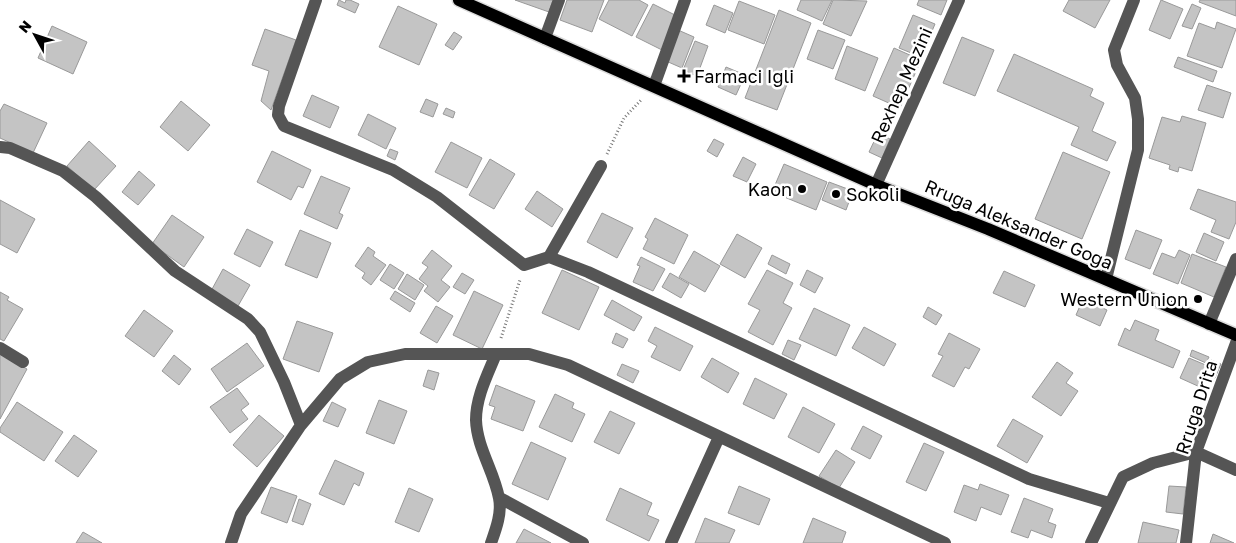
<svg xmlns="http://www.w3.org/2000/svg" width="1236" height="543" font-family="'Golos Text',sans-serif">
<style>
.building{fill:#c4c4c4;stroke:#999}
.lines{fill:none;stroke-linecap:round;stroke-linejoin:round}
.major-casing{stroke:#dbdbdb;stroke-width:15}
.path{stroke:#777;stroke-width:3;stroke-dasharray:1 2.5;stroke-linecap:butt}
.minor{stroke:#555;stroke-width:12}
.major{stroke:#000;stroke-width:12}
.poi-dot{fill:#000;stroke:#fff;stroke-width:2}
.labels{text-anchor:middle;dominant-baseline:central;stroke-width:5;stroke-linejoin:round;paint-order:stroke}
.poi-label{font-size:18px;fill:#000;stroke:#fff;text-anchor:start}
.street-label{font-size:18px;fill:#000;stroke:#fff}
</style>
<rect width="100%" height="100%" fill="#fff"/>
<!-- building -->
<path class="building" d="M339,0L345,3L346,0H350L359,4L355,13L337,5Z
M515,0H553L549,12Z
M567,0H604L592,32L560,20Z
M609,0H639L648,5L632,36L599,19Z
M801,0H832L822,21L797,10Z
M833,0L867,1L851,36L823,24Z
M919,0H947L941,15L917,5Z
M1069,0H1110L1095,28L1063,11Z
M1161,0L1183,9L1170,39L1149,30Z
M1200,0H1236V16L1199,2Z
M739,1L775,15L764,44L728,30Z
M653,4L679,17L662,50L636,37Z
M1192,4L1201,8L1192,29L1182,26Z
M714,5L733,13L725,33L706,25Z
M398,6L437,24L419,65L379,47Z
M779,10L811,23L777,110L745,98Z
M913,15L935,24L921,57L899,48Z
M1217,22L1236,29L1222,68L1187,56L1199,23L1215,29Z
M52,26L87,42L73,74L38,58Z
M265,29L296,40L271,110L261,101L269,71L252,65Z
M678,30L694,37L682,68L666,61Z
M818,30L845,40L833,69L807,59Z
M454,32L462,37L453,50L445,45Z
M962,37L994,50L975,96L943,83Z
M695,41L708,46L697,76L683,70Z
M847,46L878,58L865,91L835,79Z
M894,48L921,60L900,108L873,96Z
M1014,54L1093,89L1090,96L1104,103L1092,131L1116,142L1107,161L1071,145L1079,127L997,91Z
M1178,57L1217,71L1213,82L1174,67Z
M726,67L745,75L736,95L718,87Z
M1207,85L1231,93L1223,118L1198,110Z
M312,95L339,107L330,128L303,116Z
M426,99L438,104L433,117L420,112Z
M181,101L210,125L188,151L160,127Z
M4,104L47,123L33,153L0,138V111Z
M446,108L455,112L453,118L443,114Z
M368,114L396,128L386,149L358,135Z
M1182,116L1206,123L1192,171L1179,167L1178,172L1169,169L1170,165L1149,158L1162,117L1180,122Z
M878,133L890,139L882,158L869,152Z
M714,139L724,144L717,157L707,151Z
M89,141L116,166L94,190L67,166Z
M451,142L482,158L467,188L435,172Z
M390,149L398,152L395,160L387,156Z
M272,151L311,170L303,188L298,186L291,200L257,182Z
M1063,152L1110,172L1082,239L1035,219Z
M743,157L756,164L747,182L733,176Z
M490,159L515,174L494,209L469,195Z
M784,164L827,182L816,210L772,192Z
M139,171L155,185L138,205L122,192Z
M321,176L350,188L339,213L343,215L337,229L304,214Z
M829,182L853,191L846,210L822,200Z
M1198,189L1236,202V222L1229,239L1211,232L1216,220L1190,209Z
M537,191L563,209L552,227L525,209Z
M0,200L35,219L17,253L0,244Z
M602,213L633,228L617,258L587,242Z
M172,215L204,237L184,267L152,244Z
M655,218L688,235L674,264L643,249L648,239L645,237Z
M247,229L273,242L260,267L234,254Z
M300,230L331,243L317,278L285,265Z
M1136,230L1162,240L1150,269L1125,259Z
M1204,233L1224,242L1216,261L1196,252Z
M737,234L762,248L745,278L720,264Z
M368,247L375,252L373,256L386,265L371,285L362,278L365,273L355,266Z
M432,250L452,266L441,280L450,287L438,302L424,291L428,286L419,279L428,267L422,263Z
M1179,250L1190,255L1178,284L1153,274L1162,253L1175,258Z
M694,251L720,266L705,292L679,277Z
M1192,254L1226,267L1214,297L1181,283Z
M772,255L790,264L786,274L768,264Z
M641,257L665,269L653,291L633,282L640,266L637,265Z
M390,264L404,273L394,289L380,280Z
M223,269L250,285L238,306L211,291Z
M562,270L599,287L579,330L542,313Z
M767,270L793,283L783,303L792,308L773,345L748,332L760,310L748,304Z
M807,270L823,278L815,293L800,285Z
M1004,271L1035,285L1025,307L993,293Z
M462,273L474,280L465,294L453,287Z
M670,273L689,284L681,298L662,287Z
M407,274L424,285L415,300L398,289Z
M395,291L415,303L410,312L390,299Z
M474,291L503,305L482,349L453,335Z
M0,292L9,297L7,300L23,309L4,341L0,339Z
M1083,299L1107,310L1100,326L1076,315Z
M612,300L642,317L634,331L604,315Z
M436,306L453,316L437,343L420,333Z
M928,307L942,315L936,325L923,317Z
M814,308L850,325L836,356L799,339Z
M144,310L173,331L154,357L125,336Z
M1135,320L1159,330L1155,340L1180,351L1173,368L1118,345L1125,328L1130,331Z
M297,321L333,333L319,372L283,359Z
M655,327L693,346L680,371L651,357L657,346L648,341Z
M864,327L896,344L884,366L852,348Z
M616,333L628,339L623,348L612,343Z
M949,333L980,349L969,369L965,367L954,387L932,376L943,356L938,354Z
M788,340L801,345L794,360L782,354Z
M247,343L264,366L227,392L211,369Z
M1192,350L1209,357L1206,363L1190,356Z
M0,354L27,369L0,419Z
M174,355L191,369L179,385L162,371Z
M712,358L739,373L728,393L701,377Z
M1189,358L1208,366L1211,360L1221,364L1215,378L1205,374L1200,387L1180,378Z
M1057,362L1073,373L1066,383L1078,391L1061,416L1032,397Z
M622,364L639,371L633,383L617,375Z
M428,370L439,373L434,390L423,386Z
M755,378L787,394L774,419L743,404Z
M496,385L535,401L523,431L491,419L495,407L489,405Z
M237,388L249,404L241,410L248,419L230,433L210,407Z
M555,394L574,403L572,408L585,414L572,442L539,427Z
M379,400L407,411L394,444L366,433Z
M17,402L63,432L44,461L0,432V428Z
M332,402L346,409L338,427L323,421Z
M803,407L835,424L819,453L788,437Z
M610,411L635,423L619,454L594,442Z
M259,415L284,436L257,467L233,445Z
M1013,419L1043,436L1027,463L997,446Z
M863,426L882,436L870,459L851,449Z
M74,435L97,451L78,477L55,461Z
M531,442L566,458L548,500L512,484Z
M924,443L944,452L926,491L906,482Z
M836,450L855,462L839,488L819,476Z
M335,460L364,473L359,486L354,483L344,505L319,494Z
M980,484L1009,495L1001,515L981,507L976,521L954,512L964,485L978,490Z
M739,486L770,499L759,525L728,513Z
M1169,486L1186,487L1183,514L1166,512Z
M271,487L297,496L287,523L261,513Z
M409,488L433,499L419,532L395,522Z
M620,488L652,503L647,515L659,520L649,541L606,520Z
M1024,498L1053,509L1048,522L1056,525L1052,538L1031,530L1028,538L1011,532Z
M299,499L311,504L303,525L292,521Z
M705,518L735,530L729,543H695Z
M813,518L846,532L842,543H803Z
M1143,522L1179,530L1176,543H1138Z
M524,529L551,543H516Z
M83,532L102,543H76Z
M1213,534L1234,543H1210Z"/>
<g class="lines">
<!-- major casing -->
<g class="major-casing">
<path id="major" d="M459,0L876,185L988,229L1236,335"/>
</g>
<!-- path -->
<path class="path" d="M607,154L624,118L642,99
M501,338L520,280"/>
<!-- minor -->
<path class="minor" d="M316,0L279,106L278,115L284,126L393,170L437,197L524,265L549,257L588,272L1029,479L1109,503
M545,38L559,0
M654,86L685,0
M0,147L10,148L63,171L96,197L175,271L248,319L260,332L284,382L301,425
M876,185L959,0
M549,257L601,166
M1106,279L1138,150V119L1135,98L1117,65L1114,50L1134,0
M1209,324L1236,259
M0,348L23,362
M500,498L583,543
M231,543L241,514L301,425L340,379L368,362L405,354H529L568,365L945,543
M491,543C496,529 502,513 499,498C494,471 477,448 476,420C476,397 487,376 496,354
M671,543L719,437
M1091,543L1123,477L1153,463L1196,452L1236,470
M1186,543L1196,452L1236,343"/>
<!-- major -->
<use href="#major" class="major"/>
</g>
<!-- markers -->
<g class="poi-dot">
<path d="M681.5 68.5h5v5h5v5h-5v5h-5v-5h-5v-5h5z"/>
<circle cx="802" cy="189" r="5"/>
<circle cx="836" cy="194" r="5"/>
<circle cx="1198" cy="299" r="5"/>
</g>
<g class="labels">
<!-- poi labels -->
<g class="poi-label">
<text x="694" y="76">Farmaci Igli</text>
<text x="792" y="189" text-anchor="end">Kaon</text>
<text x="846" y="194">Sokoli</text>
<text x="1188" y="299" text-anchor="end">Western Union</text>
</g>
<!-- street labels -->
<g class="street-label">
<text transform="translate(901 85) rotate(-66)">Rexhep Mezini</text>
<text transform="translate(1019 224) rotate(23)">Rruga Aleksander Goga</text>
<text transform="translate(1196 407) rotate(-72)">Rruga Drita</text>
</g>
</g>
<!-- north arrow -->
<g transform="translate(35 35) rotate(310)" stroke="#ffffff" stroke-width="4" paint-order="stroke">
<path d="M0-4L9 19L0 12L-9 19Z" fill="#000000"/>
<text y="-8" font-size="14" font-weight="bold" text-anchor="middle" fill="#000000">N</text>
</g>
</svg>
